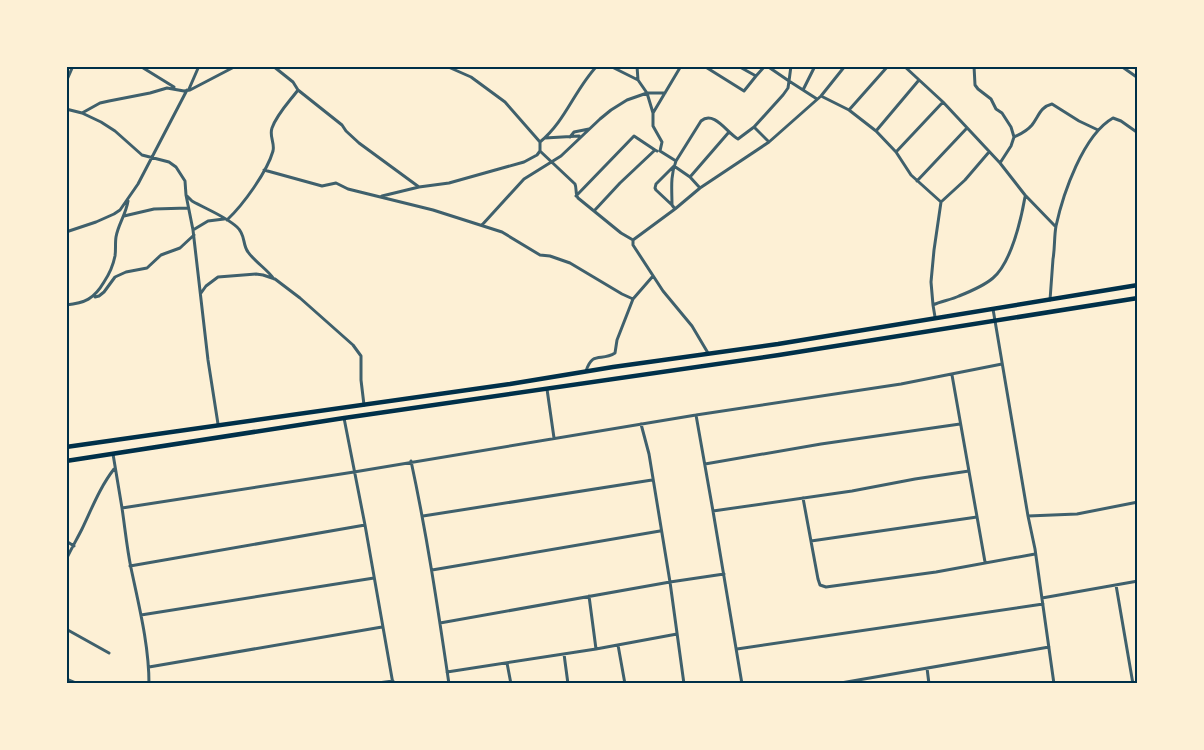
<svg xmlns="http://www.w3.org/2000/svg" width="1204" height="750" font-family="Inter,sans-serif">
<style>
.lines{fill:none;stroke-linecap:round;stroke-linejoin:round}
.minor{stroke:#3f606c;stroke-width:3}
.trunk{stroke:#003049;stroke-width:4.5}
.neatline{fill:none;stroke:#003049;stroke-width:2}
</style>
<rect width="100%" height="100%" fill="#fdf0d5"/>
<g class="lines">
<!-- minor -->
<path class="minor" d="M140,66L174,87
M273,66L293,82L298,90L342,125L346,131L359,143L419,187
M610,66L638,80
M637,66L638,80L647,93L653,113V126L662,142L660,151L676,161C670,176 672,190 672,205L675,209
M704,66L744,91L756,76
M738,66L756,76L765,66
M767,66L789,81L788,88L783,95L754,127L769,142
M791,66L789,81L817,99
M904,66L943,102L1000,163L1025,195L1055,226
M974,66L975,85L978,89L991,99L996,109L1002,113L1011,127L1014,137L1011,146L1000,163
M1121,66L1138,78
M66,82L73,66
M189,89L199,66
M803,90L815,66
M821,96L849,110L876,131L896,152L911,175L941,202
M66,109L82,113L100,103L109,101L150,93L167,88L184,91L190,90L236,66
M849,110L888,66
M82,113L101,122L115,131L142,155L169,162L176,167L185,181L186,195L193,230L208,360L218,424
M653,113L681,66
M876,131L919,80
M570,137L574,132L589,129
M1014,137C1021,134 1027,131 1032,125C1039,116 1040,107 1052,104L1079,121L1098,130
M545,138L579,136
M540,142C565,122 575,89 597,66
M540,151L575,184C577,189 575,194 578,198L621,233L633,240
M896,152L943,102
M676,161L701,121C714,110 727,133 738,139L754,127
M264,170L322,186L336,183L348,189L433,210L502,232L540,255L550,256L570,263L622,294L633,299
M690,177L700,188
M917,181L967,128
M187,196L192,201C206,209 225,216 237,227C246,235 242,244 248,252C255,262 267,269 274,279
M382,196L419,187L449,183L524,162L537,155L540,151V142L505,102L471,77L446,66
M576,196L634,136L655,150
M672,205L656,190L655,188L656,184L674,166L690,177L729,132
M594,211L620,183L655,150L657,151
M124,216L154,209L188,208
M227,220C243,205 267,172 273,151C275,143 269,136 272,128C277,114 289,102 298,90
M482,225L524,179L561,156L600,119L611,110L627,100L647,93H665
M193,230L208,221L224,219
M66,232L96,222L114,214L120,210L138,184L187,90
M201,293L206,286L218,277L256,274L263,275L275,279L300,298L353,345L361,356V380L364,405
M95,297L99,296L104,292L115,277L126,272L147,268L161,255L180,248L194,235
M1050,300C1051,286 1052,272 1053,259C1055,248 1054,237 1056,226C1063,194 1083,135 1113,118L1121,121L1138,133
M66,305C85,303 94,299 104,282C110,273 113,266 115,256C116,250 115,243 116,237C118,225 126,214 128,201
M933,305L931,282L934,250L941,202L965,180L989,152
M993,309L1028,516L1035,549L1054,684
M935,317L933,305C941,301 951,300 959,296C969,292 985,285 993,278C1011,263 1021,220 1025,197
M708,353L692,326L663,291L633,245V240L675,209L700,188L769,142L821,96L845,66
M586,371C593,350 601,362 615,353L617,340L633,299L653,276
M952,375L985,562
M547,389L554,438
M696,415L713,511L742,684
M344,418L365,525L393,684
M641,424L649,454L670,582L684,684
M113,454L122,508L354,472L696,415L901,384L1002,364
M411,461C427,535 438,609 449,684
M705,464L821,444L960,424
M803,498L818,579L820,585L826,587L936,572L1035,554
M122,508C125,528 127,549 131,568C139,606 149,645 149,684
M713,511L852,491L915,479L969,471
M423,516L652,480
M1028,516L1077,514L1138,502
M66,541L74,546
M811,541L977,517
M66,560C71,549 77,539 82,529C92,508 100,487 114,469
M130,566L365,525
M432,570L660,531
M1116,585L1133,684
M589,596L596,649
M1042,598L1138,581
M141,615L374,578
M440,623L670,582L724,574
M66,629L109,653
M618,645L625,684
M737,649L1043,604
M564,654L568,684
M507,663L511,684
M149,667L382,627
M927,668L929,684
M447,672L596,649L677,634
M66,679L78,684
M370,684L393,681
M835,684L1049,647"/>
<!-- trunk -->
<path class="trunk" d="M66,447L510,384L613,367L778,344L1138,285
M66,461L344,418L779,355L1138,298"/>
</g>
<!-- border -->
<rect width="1204" height="750" fill="none" stroke="#fdf0d5" stroke-width="135"/>
<rect x="68" y="68" width="1068" height="614" class="neatline"/>
</svg>
